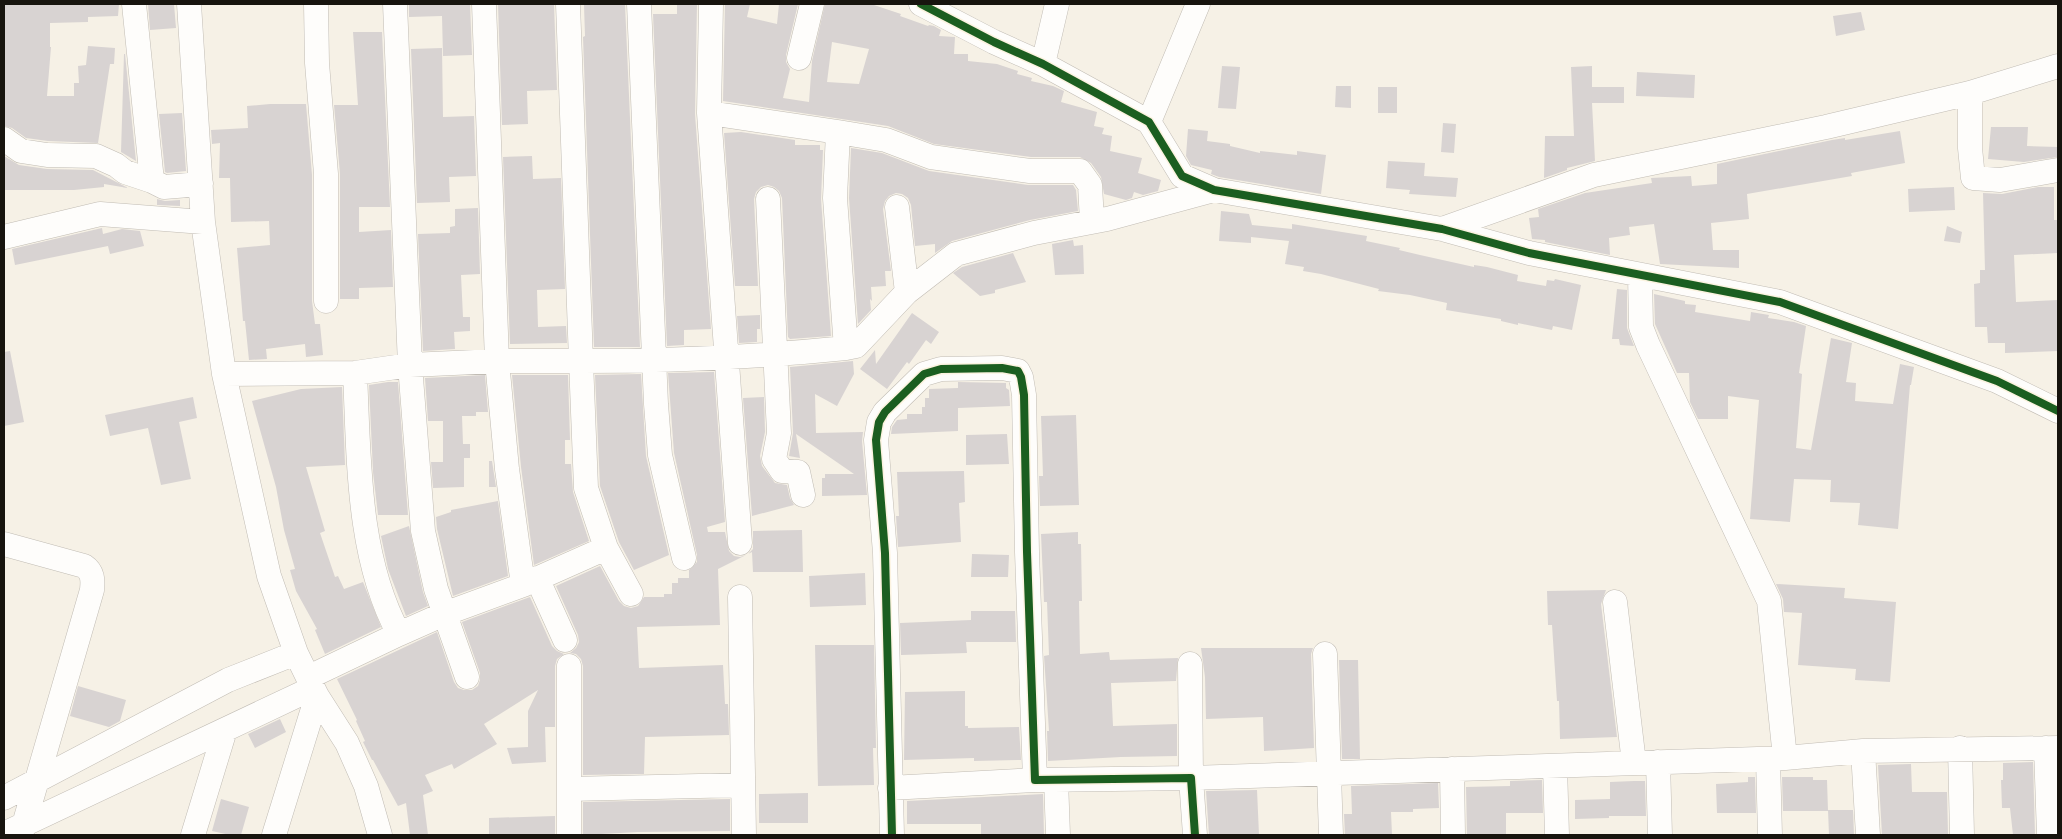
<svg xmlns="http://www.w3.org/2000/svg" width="2062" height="839" font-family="Cabin,sans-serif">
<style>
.building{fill:#d8d3d2;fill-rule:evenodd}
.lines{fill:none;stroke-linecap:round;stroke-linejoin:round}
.minor-casing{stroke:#c1bcb4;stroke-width:25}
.minor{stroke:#fefdfb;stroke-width:24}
.cycleway-casing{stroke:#fcf3e0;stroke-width:11}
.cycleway{stroke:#1b5e20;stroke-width:8}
</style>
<rect width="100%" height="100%" fill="#f6f1e6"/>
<!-- building -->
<path class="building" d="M4,4H119L118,16L88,17V22L50,23V47H51L47,96H74V83H79L78,66L86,65L88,46L115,48L114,64H110L98,143L48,141L26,138L12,128L4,126Z
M148,4H174L176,28L150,30Z
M409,4H470L472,55L443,56L442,16L409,17Z
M498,4H554L557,90L527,91L528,124L502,125Z
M607,4H625L640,347H594L583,37L585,36L584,5Z
M677,4H697L695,114L711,329L684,330V345L667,346L653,14H677Z
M725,4H750L747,17L777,24L779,4H798L786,55V62L790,69L783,98L809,102L812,61L825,4H871L901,14L900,16L928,26L929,25L934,26L941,30L939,36L955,37L954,54H968V61L997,64L1018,71L1017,74L1032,78L1031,81L1053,86L1064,91L1061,102L1097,112L1094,126L1104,128L1102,134L1112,136L1110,151L1142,158L1138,173L1161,180L1158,191L1143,195L1134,192L1132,198L1126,200L1104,194L1101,177L1091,163L1080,157H1031L934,144L888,126L723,101ZM832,42L869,49L859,84L827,82Z
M1861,12L1865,30L1836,36L1833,16Z
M353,32H382L390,207H359V232L391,230L393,287L359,288V299H340V174L334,105H358Z
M442,48L443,117L474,116L476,176L449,177L450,202L417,203L411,49Z
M124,54H125L136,161L121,152Z
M1222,66L1240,67L1236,109L1218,108Z
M1592,66V87H1624V103H1592L1595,161L1567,168V170L1544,178L1545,136H1574L1571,67Z
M1637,72L1695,75L1694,98L1636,96Z
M1336,86H1351V108L1335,107Z
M1378,87H1397V113H1378Z
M270,104H306L312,175V301L315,324H320L323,355L306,357L305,344L266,349L267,359L249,360L245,321H243L237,248L270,245L269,221L231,222L230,178H219L220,143L212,144L211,130L248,128L247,106Z
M182,113L186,171L167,173L165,172L159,114Z
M1443,123L1456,124L1454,153L1441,152Z
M1991,127H2028L2027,146L2058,147V157L2024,162L1988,159Z
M1188,129L1208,131L1207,141L1230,144V146L1260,153V151L1297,155V151L1326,155L1321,194L1219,177L1211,174L1212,170L1191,165L1186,156Z
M1900,131L1905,163L1851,173L1852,176L1747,194L1749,219L1711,223L1713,250H1739V268L1660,264L1654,224L1629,227L1630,235L1609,238L1610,255L1545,242V240L1532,239L1529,218L1539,217L1538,209L1585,193L1652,183L1651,178L1691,176L1692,186L1717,184V164L1832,140L1845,138V140Z
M741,132L795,140V145H820V150H823L821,199L831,336L790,339L788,337L782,198L779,191L774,187L768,185L761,187L756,192L754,199L758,286H735L724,133Z
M851,148L882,153L929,171L1028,185H1073L1076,190L1078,211L1030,220L952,241L935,253V244L915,246L911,205L908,198L902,194L896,193L889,196L885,201L883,209L891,271H885L886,286L871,287L872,301L870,299L871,310L858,324L849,198Z
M4,156L19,165L47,169L93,170L128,188L104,184V187L74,190H4Z
M532,156L533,179L561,178L565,289L537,290L538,327L566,326L567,343L510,344L503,157Z
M1388,161L1425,163L1424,176L1458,178L1456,197L1409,194L1410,190L1386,188Z
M1954,187L1955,210L1909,212L1908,189Z
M2038,187H2054V220H2058V253L2014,255L2016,302L2058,300V351L2005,353V343H1988L1987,327H1975L1974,284L1980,283V270H1985L1983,193L2002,194Z
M157,199L165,201L180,200V206L157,205Z
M478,208L480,274L461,275L463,317H470V331L454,332L455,349L423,351L418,234L450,233V227L455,226V209Z
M1221,211L1249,214L1252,225L1292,229V224L1367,236L1366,241L1400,248L1399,250L1420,255L1474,267V265L1487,267L1518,275L1517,281L1546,286L1547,280L1554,281L1555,279L1581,285L1572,330L1553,326L1552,330L1518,323V325L1501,321V319L1446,310L1447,303L1410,295L1378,291L1379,289L1321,274L1303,271L1304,267L1285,264L1289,241L1251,237V243L1219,241Z
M1947,226L1962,232L1960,243L1944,241Z
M102,228L103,234L122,229L140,231L144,246L110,254L108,246L15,265L12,249Z
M1073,240L1074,246L1083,245L1084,274L1055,275L1052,244Z
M1013,253L1026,282L995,290V293L980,296L953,273L962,267Z
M1617,289L1627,290V328L1634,346L1620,345L1619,339H1612Z
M1654,294L1685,301V304L1696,305L1695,312L1750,321L1751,312L1769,315L1768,318L1794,322L1806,326L1799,373L1802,374L1796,448L1811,450L1831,338L1852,343L1846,382L1856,383L1855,401L1893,404L1900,364L1914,367L1911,385H1910L1898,529L1858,525L1860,503L1830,502L1831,480L1794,479L1790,522L1750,519L1759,400L1728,396V419H1698L1690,402L1689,373H1677L1655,324Z
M912,313L939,332L931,344L926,340L909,364L907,362L887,389L860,369L875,350L876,364Z
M760,315V329H757V342L739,343L737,316Z
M10,351L24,422L4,426V352Z
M853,361L854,374L837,406L815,394L816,433L863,432L862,441L867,495L822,496V478H825V474H854L796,434L800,458L789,456L793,433L790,367Z
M714,372L725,522L707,527L708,532H725L729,551L734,556L740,557L746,555L718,569L720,625L637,627L639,668L723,665L725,704H728L729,735L645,737L644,774L583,775V666L581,659L576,654L570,653L576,648L579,642L578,635L556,586L600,566L619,601L624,606L631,608L638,606L644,597H664V594H672V583H678V578H689V570L697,562V555L674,453L668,373Z
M641,374L646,456L669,555L634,570L619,542L600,486L595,375Z
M485,375L488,412H476V416H462L463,444H470V458H464V487L433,488L431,462H443V421H428L425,378Z
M512,375H568L570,440H565V464H571L573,492L589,541L534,565L521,467Z
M388,382H398L408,515H378L373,472L369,385Z
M958,382L1006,383V388L1009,390L1010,406L958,408V431L891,434L892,427L897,420L907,419V414H922V407H925V398H929V389L958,388Z
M342,387L345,465L306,467L325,531L320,533L335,577L338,576L344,589L363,582L381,627L325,654L315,630L317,629L296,591L290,570L295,569L284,530L276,487L252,401L301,389Z
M193,397L197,418L179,422L191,479L161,485L148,428L110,436L105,415Z
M764,397L765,432L760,456L762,466L775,483L787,485L790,498L794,505L752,516L743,398Z
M1076,415L1079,505L1040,506L1039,476H1043L1041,416Z
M1007,434L1009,464L966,465V435Z
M489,461H492L496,487H489Z
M964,471L965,502L959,503L961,542L898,547L896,516H899L897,472Z
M498,501L508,576L453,596L437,529L436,517L451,512V510Z
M409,526L423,592L428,606L406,616L388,569L381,536Z
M802,530L803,572H753L752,552L748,554L753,549V531Z
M1078,532V544H1081L1082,601H1079L1080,654L1109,652L1110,660L1178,658L1176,681L1111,683L1113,726L1177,724V756L1121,757L1048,761L1047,731H1049L1044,656L1049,655L1047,602H1044L1041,534Z
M972,554L1009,555L1008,577H971Z
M865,573L866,605L810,607L809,576Z
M1776,584L1845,588L1844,598L1896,602L1890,682L1855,680L1856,669L1798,665L1802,613L1784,612L1783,599Z
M1606,590L1601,604L1617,737L1560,739L1559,701H1557L1552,625H1548L1547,591Z
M530,597L552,646L557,651L564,654L557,659L555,666V727H545L546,762L512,764L507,748L528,747V711L538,690L484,724L497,744L454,769L452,764L425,775L433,791L423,795L428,835H410L406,803L398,806L373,760H372L363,742L365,741L356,721L357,720L337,679L437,632L454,682L458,688L464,690H472L478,686L480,680V673L462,622Z
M971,611H1015L1016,642H966L967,653L901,655L900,623L971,620Z
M815,645H874L876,748H873L874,785L818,786Z
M1201,648H1313L1311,654L1314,748L1264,751L1263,717L1206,719L1205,677Z
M1339,660H1358L1360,759H1342Z
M78,686L126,700L120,721L109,727L70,716Z
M965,691V726H968V728L1019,727L1021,760L974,761V758L904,760L905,692Z
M280,719L286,732L255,748L248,734Z
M2033,762L2035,835H2013L2010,808H2002L2001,780H2003V763Z
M1911,764L1912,792H1947L1948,834L1882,835L1878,765Z
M1748,777H1755L1756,813H1717L1716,784L1748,782Z
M1782,777H1813V780H1827L1828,811H1783Z
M1542,780L1543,813H1506V835H1467L1466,787L1510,786V781Z
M1634,781H1645L1646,816H1609V818L1575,819V800L1610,799V782Z
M1438,783L1439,808L1413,809V812H1391L1392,835H1345L1344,814H1352L1351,786Z
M1257,790L1259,835H1209L1206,791Z
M808,793V823H759V794Z
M1043,794L1044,835H981V824H907V801Z
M221,799L249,807L241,835H230L212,831Z
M730,799V831L638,832L583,835V802Z
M1828,810H1853L1854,835H1829Z
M555,816V835H489V818Z"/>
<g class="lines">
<!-- minor casing -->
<g class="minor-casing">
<path id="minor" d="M189,4L203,222L224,374L269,576L296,653L317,696L347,743L366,786L380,835
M316,4L317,63L326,174V301
M395,4L410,365L423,531L436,589L467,677
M484,4L497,361L507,469L523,585
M639,4L656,404L660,455L684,558
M711,4L709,113L740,543
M921,4L994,42L1043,64L1149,122L1182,176L1214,190L1442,229L1529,253L1780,302L1997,381L2058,411
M799,58L812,4
M1043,64L1057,4
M1970,93V148L1973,178L2000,180L2058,170
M709,113L838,132L835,198L846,348
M1149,122L1198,4
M838,132L886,140L931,157L1030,171H1080L1090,185L1092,221
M4,139L21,151L47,155L96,156L116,165L125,172L152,181L134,4
M152,181L164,187L201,184
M768,199L779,433L774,459L782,471L798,472L803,495
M897,207L907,292
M1442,229L1594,175L1826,127L1970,93L2058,66
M4,237L100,214L203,222
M1640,275L1641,327L1648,345L1769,601L1785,758
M224,374L355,373L410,365L497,361H581L568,4
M4,544L84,566C93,572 93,580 92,590L21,835
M606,548L631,594
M537,578L565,640
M740,597L744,835
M1615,602L1634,763
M399,634L444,614L523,585L606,548L586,488L581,361C670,361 758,357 846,348L856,346L907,292L956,254L1034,233L1107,219L1214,190
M1325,654L1331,835
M1190,664L1191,778L1785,758L1863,751L2058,748
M309,677L399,634C357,557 359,459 355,373
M1960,748L1962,835
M2046,748L2049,835
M1863,751L1868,835
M1768,759L1770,835
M1658,762L1660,835
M1555,766L1557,835
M1452,769L1453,835
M1056,780L1058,835
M890,788L1035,780
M569,789L743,785
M4,798L228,680L296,653
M4,834L313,688
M193,835L225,730
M274,835L317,696
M569,835V666
M892,835L885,553L876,440L879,422L885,412L924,374L941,369L1002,368L1018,371L1021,377L1024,395L1027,552L1035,780L1191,778L1195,835"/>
</g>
<!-- minor -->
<use href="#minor" class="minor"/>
<!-- cycleway casing -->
<g class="cycleway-casing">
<path id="cycleway" d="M921,4L994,42L1043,64L1149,122L1182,176L1214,190L1442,229L1529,253L1780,302L1997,381L2058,411
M892,835L885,553L876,440L879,422L885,412L924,374L941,369L1002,368L1018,371L1021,377L1024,395L1027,552L1035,780L1191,778L1195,835"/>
</g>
<!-- cycleway -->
<use href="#cycleway" class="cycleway"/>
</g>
<!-- border -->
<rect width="2062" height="839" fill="none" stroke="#17140e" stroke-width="10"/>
</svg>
